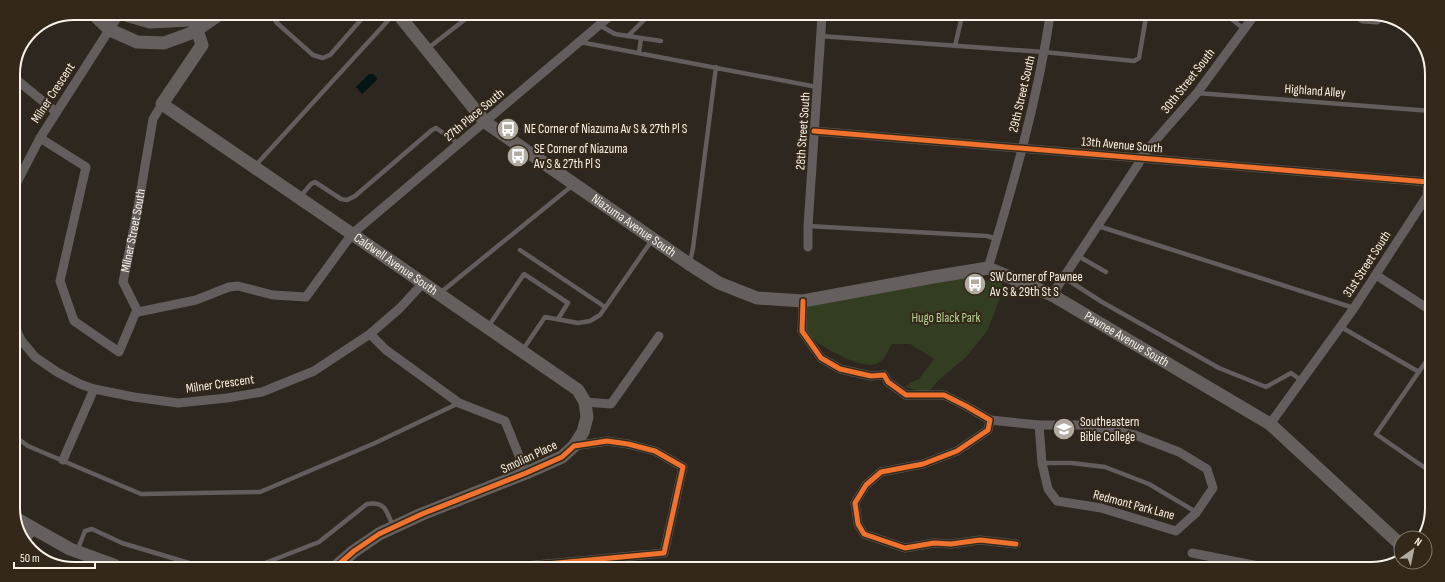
<svg xmlns="http://www.w3.org/2000/svg" width="1445" height="582" font-family="'Sofia Sans Condensed',sans-serif">
<style>
.green{fill:#333d22}
.water{fill:#041516}
.lines{fill:none;stroke-linecap:round;stroke-linejoin:round}
.lane{stroke:#635e5d;stroke-width:4.5}
.street{stroke:#635e5d;stroke-width:9}
.secondary{stroke:#65605e;stroke-width:13}
.cycleway-casing{stroke:#332819;stroke-width:8}
.cycleway{stroke:#ef722f;stroke-width:5}
.labels{text-anchor:middle;dominant-baseline:central;stroke-width:4;stroke-linejoin:round;paint-order:stroke}
.street-label{font-size:13px;fill:#f9f2e8;stroke:#332819}
.poi-label{font-size:13px;fill:#f9f2e8;stroke:#332819;text-anchor:start}
.park-label{font-size:13px;fill:#b8d496;stroke:#332819}
.rim{fill:none;stroke:#f9f2e8;stroke-width:2}
</style>
<rect width="100%" height="100%" fill="#2d271f"/>
<!-- green -->
<path class="green" d="M965,278L1000,282L1002,283V286L999,301L987,331L966,357L939,380L932,388L930,391L922,392L905,387L910,383L919,379L934,359L910,344H892C888,350 885,360 878,363C865,371 827,350 816,341C812,338 809,333 805,330L808,303Z"/>
<!-- water -->
<path class="water" d="M369,74H373L377,78L376,81L362,94L356,87Z"/>
<g class="lines">
<!-- lane -->
<path class="lane" d="M271,14L277,23L313,55L323,58L330,55L366,14
M1229,17L1244,29
M599,25L615,34L641,38L639,53
M628,36L649,15
M820,36L1044,52L1134,61L1139,58L1146,17
M641,38L661,41
M580,42L817,87
M955,46L962,16
M427,49L472,14
M1197,93L1431,111
M255,166L394,14
M300,197L311,184L315,182L341,199L347,200L355,196L432,130L436,128L459,144
M808,226L987,236L997,239
M1098,226L1354,308
M520,250L605,307
M1078,256L1106,272
M690,262L693,248L716,67
M1063,277L1102,302L1219,368L1266,387L1291,373L1302,381
M440,293L573,185
M488,327L524,274L568,303L558,319
M1341,327L1419,372
M522,351L545,317L578,323L590,321L600,315L652,240
M13,435L28,446L141,494L260,492L375,443L459,403
M1042,463H1072L1105,467L1149,484L1196,512
M1428,470L1376,434L1429,357
M77,551L85,531L92,529L122,543L189,563L254,565
M260,565L319,542L367,504C386,501 387,512 393,527"/>
<!-- street -->
<g class="street">
<path d="M13,74L17,80L56,112"/>
<path d="M814,131L1428,182"/>
<path d="M40,138L86,167L60,281L74,321L119,352L135,314L138,312"/>
<path d="M13,190L40,138L120,13"/>
<path d="M808,247V226L822,16"/>
<path d="M988,268C1013,185 1037,102 1050,16"/>
<path d="M1376,275L1430,310"/>
<path d="M1052,295L1139,163L1140,158L1197,93L1253,17"/>
<path d="M803,301L802,331L821,358L840,369L871,376L884,375L888,382L906,395H944L966,406L990,420L988,430L957,451L923,464L881,472L866,485L855,503L858,524L864,534L905,548L934,543L951,544L980,540L1016,544"/>
<path d="M138,312L196,300L229,287L238,286L273,295L306,297L352,234L611,15"/>
<path id="s1" d="M138,312L123,282L137,213L153,119L162,104"/>
<path d="M13,323L21,340L35,357L57,372L80,384L94,389L134,397L178,403L227,398L262,392L314,371L370,334L400,308L423,283"/>
<path d="M370,334L386,350L459,403L505,421L526,473"/>
<path d="M585,402L611,404L659,336"/>
<path d="M990,420L1039,425"/>
<path d="M1270,424L1354,308L1427,196L1432,99"/>
<path d="M1039,425H1084L1135,435L1179,452L1207,469L1213,488L1196,513L1176,531L1101,508L1057,501L1048,489L1042,463Z"/>
<path d="M63,460L94,389"/>
<path d="M23,538L27,537L35,529"/>
<path d="M1192,553L1274,569"/>
<path d="M525,566L664,553L683,467L655,451L628,444L607,441L574,446"/>
</g>
<!-- secondary -->
<g class="secondary">
<path d="M92,13L110,30L137,42L164,43L194,32L220,14"/>
<path d="M122,13L129,16L150,22L190,20L200,13"/>
<path id="s2" d="M398,14L485,122L689,264L719,283L757,298L803,301L933,277L988,268L1052,295L1270,424L1401,545"/>
<path d="M1363,17L1376,18"/>
<path id="s3" d="M193,18L202,45L162,104L352,234L578,390L585,402L587,417L583,432L574,446L562,457L526,473L422,514L379,534L354,551L338,565"/>
<path d="M15,518L70,549L114,565"/>
</g>
<!-- cycleway casing -->
<g class="cycleway-casing">
<path id="cycleway" d="M814,131L1428,182
M803,301L802,331L821,358L840,369L871,376L884,375L888,382L906,395H944L966,406L990,420L988,430L957,451L923,464L881,472L866,485L855,503L858,524L864,534L905,548L934,543L951,544L980,540L1016,544
M338,565L354,551L379,534L422,514L526,473L562,457L574,446L607,441L628,444L655,451L683,467L664,553L525,566"/>
</g>
<!-- cycleway -->
<use href="#cycleway" class="cycleway"/>
</g>
<!-- icons -->
<defs>
<g id="bus-disc" transform="scale(1.15)"><circle r="9.5" fill="#b2aba2" stroke="#332819"/><path d="M-5-6H5V4H4V6H2V4H-2V6H-4V4H-5ZM-3.5-4V0h7V-4ZM-3.5 1.2v1.5H-2V1.2ZM2 1.2v1.5H3.5V1.2Z" fill="#fff"/></g>
<g id="school-disc" transform="scale(1.15)"><circle r="9.5" fill="#b2aba2" stroke="#332819"/><path d="M0-5L7-2L0 1L-7-2ZM-4 1L0 2.5L4 1V4Q0 6-4 4Z" fill="#fff"/></g>
</defs>
<g fill-rule="evenodd">
<use href="#bus-disc" x="508" y="129"/>
<use href="#bus-disc" x="518" y="156"/>
<use href="#bus-disc" x="975" y="284"/>
<use href="#school-disc" x="1064" y="429"/>
</g>
<g class="labels">
<!-- street labels -->
<g class="street-label">
<text transform="translate(1188 81) rotate(-52)">30th Street South</text>
<text transform="translate(1315 91) rotate(4)">Highland Alley</text>
<text transform="translate(53 93) rotate(-57)">Milner Crescent</text>
<text transform="translate(1022 94) rotate(-77)">29th Street South</text>
<text transform="translate(474 115) rotate(-40)">27th Place South</text>
<text transform="translate(803 131) rotate(-86)">28th Street South</text>
<text transform="translate(1122 145) rotate(5)">13th Avenue South</text>
<text stroke="none"><textPath href="#s2" startOffset="320">Niazuma Avenue South</textPath></text>
<text stroke="none"><textPath href="#s1" startOffset="86">Milner Street South</textPath></text>
<text stroke="none"><textPath href="#s3" startOffset="383">Caldwell Avenue South</textPath></text>
<text transform="translate(1367 264) rotate(-57)">31st Street South</text>
<text stroke="none"><textPath href="#s2" startOffset="854">Pawnee Avenue South</textPath></text>
<text transform="translate(220 384) rotate(-8)">Milner Crescent</text>
<text transform="translate(529 457) rotate(-25)">Smolian Place</text>
<text transform="translate(1134 505) rotate(15)">Redmont Park Lane</text>
</g>
<!-- poi labels -->
<g class="poi-label">
<text x="524" y="129">NE Corner of Niazuma Av S &amp; 27th Pl S</text>
<text x="534" y="149">SE Corner of Niazuma<tspan x="534" dy="15">Av S &amp; 27th Pl S</tspan></text>
<text x="990" y="277">SW Corner of Pawnee<tspan x="990" dy="15">Av S &amp; 29th St S</tspan></text>
<text x="1080" y="422">Southeastern<tspan x="1080" dy="15">Bible College</tspan></text>
</g>
<!-- park labels -->
<g class="park-label">
<text x="946" y="318">Hugo Black Park</text>
</g>
</g>
<!-- crop -->
<path d="M0 0H1445V582H0ZM74 20H1371A54 54 0 0 1 1425 74V508A54 54 0 0 1 1371 562H74A54 54 0 0 1 20 508V74A54 54 0 0 1 74 20Z" fill="#332819" fill-rule="evenodd"/>
<path class="rim" d="M74 20H1371A54 54 0 0 1 1425 74V508A54 54 0 0 1 1371 562H74A54 54 0 0 1 20 508V74A54 54 0 0 1 74 20Z"/>
<!-- north arrow -->
<g transform="translate(1413 550) rotate(33)"><circle r="19" fill="#332819" stroke="#82796c"/>
<path d="M0-3L7 15L0 10L-7 15Z" fill="#b2aba2"/>
<text y="-6" font-size="11" font-weight="bold" text-anchor="middle" fill="#f9f2e8">N</text>
</g>
<!-- scale -->
<path d="M14 562v6h81v-6" fill="none" stroke="#f9f2e8" stroke-width="2"/>
<text x="20" y="562" font-size="12" fill="#f9f2e8" stroke="#332819" stroke-width="3" paint-order="stroke">50 m</text>
</svg>
